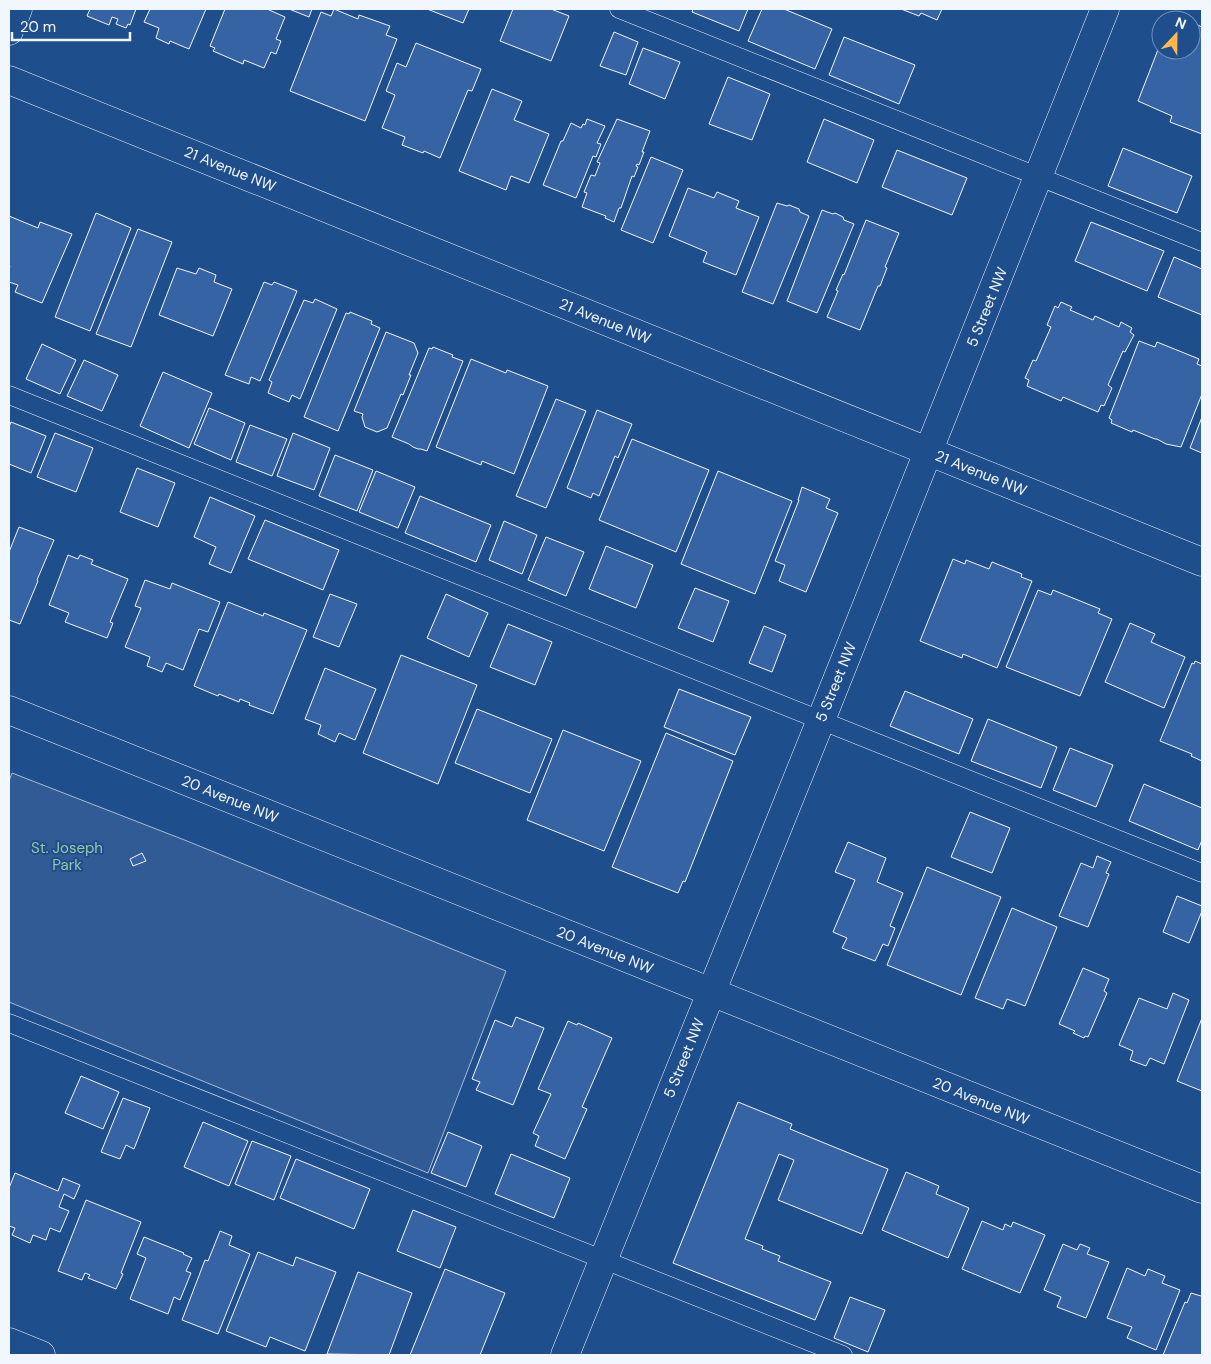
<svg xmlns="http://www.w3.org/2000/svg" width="1211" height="1364" font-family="'DM Sans',sans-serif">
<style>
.green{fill:#305b95;stroke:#a8bbd7}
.building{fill:#3563a3;stroke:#f2f6ff}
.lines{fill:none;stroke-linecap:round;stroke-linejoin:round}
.lane-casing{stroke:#f2f6ff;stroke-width:19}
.street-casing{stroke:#f2f6ff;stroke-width:29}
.secondary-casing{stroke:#f2f6ff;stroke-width:29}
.lane{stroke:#1f4e8c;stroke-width:18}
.street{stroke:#1f4e8c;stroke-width:28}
.secondary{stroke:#1f4e8c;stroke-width:28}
.labels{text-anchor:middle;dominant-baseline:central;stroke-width:4;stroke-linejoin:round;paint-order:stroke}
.street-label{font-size:15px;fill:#f2f6ff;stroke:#1f4e8c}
.park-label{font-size:15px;fill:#97c8a6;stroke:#1f4e8c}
</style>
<rect width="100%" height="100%" fill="#1f4e8c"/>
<!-- green -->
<path class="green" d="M12,773L187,841L506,971L428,1173L9,1002V781Z"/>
<!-- building -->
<path class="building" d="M90,9H136L130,25L128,24L126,28L116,24L118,19L112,17L109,25L87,16Z
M150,9H206L189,49L170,41L169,44L156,38L159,28L144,22Z
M225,9H267L285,17L276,39L281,41L276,54L271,52L264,68L244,60L243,64L213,51L215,48L210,46Z
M289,9H312L309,17Z
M334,9L358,19L359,15L390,26L386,35L397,39L365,121L290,91L321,12L331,16Z
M427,9H469L463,23Z
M513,9H551L569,16L551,61L500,41Z
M693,9H748L739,31L692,12Z
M762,9H784L832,29L815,69L748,41Z
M901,9H942L937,20L921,13L919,16Z
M1191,22L1202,27V134L1170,122L1172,116L1138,101L1161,42V50H1191Z
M614,32L638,42L626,75L600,66Z
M844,37L915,65L899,104L829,75Z
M416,43L481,69L472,91L468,90L440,158L424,151L423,153L402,145L405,137L382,128L395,95L386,91L397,63L406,67Z
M643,48L680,62L665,99L629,84Z
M728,77L770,94L752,140L709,124Z
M492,89L522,101L514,120L549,134L529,183L511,176L506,190L459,171Z
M587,119L605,126L597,143L601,144L596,157L593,156L576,198L543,185L561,141H563L571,123L581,128L583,124L585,125Z
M617,119L650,131L642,152H644L639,165L637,164L636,166L638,167L634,177L632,176L621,208H619L614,222L605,218L606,216L582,207L587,193L584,192L591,175L595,176L600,163L597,162Z
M824,119L874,140L857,183L807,162Z
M1123,148L1192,176L1177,213L1108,186Z
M897,150L967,178L952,215L882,187Z
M651,157L683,170L653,243L621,230Z
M688,188L714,198L717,192L739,201L736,208L759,217L736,275L703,262L707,252L669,236Z
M777,203L787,206L789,205L799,209L800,212L809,216L773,304L742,292Z
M822,210L833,214L835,213L843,217L844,220L854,224L817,313L787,301Z
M96,213L131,228L90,331L55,317Z
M9,216L38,228L40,222L72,234L42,303L15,292L18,285L9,282V269L10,266H9Z
M866,220L899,233L885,267L887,268L880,286H878L860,330L827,317L838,291L836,290L843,274L844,275Z
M1091,222L1164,251L1147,291L1075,261Z
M138,229L172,242L131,347L96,334Z
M1174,257L1202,269V315L1158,297Z
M177,268L196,274L199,268L216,275L214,282L232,289L213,336L159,315Z
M264,282L272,285L274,282L297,291L260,381L251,377L249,384L225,375Z
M315,299L337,309L300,399L292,395L289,402L268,393L272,382L269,380L304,300L313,303Z
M1061,302L1072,307L1070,310L1093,320L1095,316L1119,327L1121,322L1132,328L1130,332L1134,335L1125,352L1123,351L1108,385L1112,388L1104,406L1101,405L1098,412L1063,397L1061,401L1027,386L1029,380L1025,378L1033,360L1036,361L1051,327L1047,325L1055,306L1058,308Z
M350,312L372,321L371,324L380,328L338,431L304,417L346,313L349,314Z
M386,332L414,343L418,353L409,375H411L403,395L401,394L387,428L377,432L365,427L362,417L363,414L354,411Z
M1139,341L1155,347L1157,342L1199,359L1197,364L1202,366V394L1181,447L1166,444L1157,439H1155L1133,430L1132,432L1111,423L1112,420L1109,418Z
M42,344L76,360L60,394L26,379Z
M433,347L453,355L452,357L463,361L427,451L421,449H418L413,447L409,444L392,437L429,348L432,349Z
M471,359L506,373L507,370L548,386L514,474L482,461L481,465L436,447Z
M84,360L118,375L102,411L67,396Z
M163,372L212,393L189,448L140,426Z
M556,399L586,411L546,508L516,496Z
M209,408L245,423L231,460L194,444Z
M597,410L632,424L618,458L615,456L599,496L593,493L591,498L567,488Z
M1202,417V453L1190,448Z
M11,422L46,436L31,473L9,464V427Z
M250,425L287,439L272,476L236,462Z
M55,433L93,448L76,492L37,477Z
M293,433L330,448L314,490L277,476Z
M632,439L709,470L676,552L599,520Z
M335,455L373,470L357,511L319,496Z
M137,468L175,483L158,527L120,512Z
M376,471L415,487L398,528L359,512Z
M718,471L792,501L755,594L681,564Z
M802,487L830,499L826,508L838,513L806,592L779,581L785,565L775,561L799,500H798Z
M420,496L491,525L476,562L405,533Z
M210,497L255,516L231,573L209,564L216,547L194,537Z
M265,520L339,550L323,590L248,559Z
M504,521L537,535L522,574L489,560Z
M19,527L54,540L37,580L38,581L20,624L9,620V552Z
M546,537L584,552L566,596L528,580Z
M606,546L653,565L636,608L589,589Z
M68,555L78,559L80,555L93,560L91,564L128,579L110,622L113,623L107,638L65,622L69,613L49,605Z
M953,559L965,564L966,560L989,569L992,562L1022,574L1021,577L1032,581L997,668L963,654L962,658L920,641Z
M145,580L170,589L172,583L220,602L208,632L199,629L183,670L166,663L162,672L155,669L147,666L150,657L125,647L141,608L135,606Z
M695,588L729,601L713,642L678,628Z
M1038,590L1051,595L1053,590L1100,609L1098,613L1112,619L1080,696L1006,667Z
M330,594L357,604L339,647L313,637Z
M446,594L488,613L469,657L427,638Z
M228,602L263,616L264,613L307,630L273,714L249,705L250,703L240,699L239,702L219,694L218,696L194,686Z
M1130,623L1155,634L1151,642L1185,657L1164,708L1105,682Z
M508,624L552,642L535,685L490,667Z
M764,626L786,635L772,672L749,663Z
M401,655L477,685L438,784L363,753Z
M1195,661L1202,664V761L1191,756L1192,754L1160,741L1192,663L1194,664Z
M325,668L376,689L355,740L339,733L335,742L318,734L321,725L305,719Z
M679,689L751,717L735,755L664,727Z
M905,691L973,719L959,754L890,726Z
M477,709L552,739L530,793L455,763Z
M988,719L1057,747L1041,788L971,761Z
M563,730L641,761L604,851L527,820Z
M666,733L733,761L685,882L683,881L678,893L612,867Z
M1070,748L1113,765L1096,807L1053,790Z
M1144,784L1202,808V840L1198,850L1129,821Z
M970,812L1010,828L992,873L951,857Z
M848,842L886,858L877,882L903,893L890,926L895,928L888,946L883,944L875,961L842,948L847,938L833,932L855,880L835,872Z
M142,853L146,861L133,866L130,859Z
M1097,856L1111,862L1106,873L1109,874L1088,927L1059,916L1081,863L1093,868Z
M927,867L1001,897L961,995L887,965Z
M1177,896L1202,906V911L1189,943L1163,932Z
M1012,908L1057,927L1025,1006L1007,999L1003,1009L975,998Z
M1083,968L1109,979L1104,991L1107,993L1088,1037L1085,1036L1084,1038L1073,1033L1075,1031L1059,1024Z
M1173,993L1189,1000L1164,1064L1150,1058L1146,1066L1130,1060L1133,1051L1119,1045L1139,998L1167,1009Z
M516,1017L544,1028L513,1105L476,1090L480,1082L472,1079L495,1020L512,1027Z
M1202,1018V1091L1177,1081Z
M568,1021L577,1025L578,1023L612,1038L582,1107L587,1109L565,1159L535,1146L539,1136L533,1133L551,1094L538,1089Z
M81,1076L119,1092L103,1129L65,1113Z
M123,1098L150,1108L134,1149L126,1145L120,1159L101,1152Z
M738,1102L792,1124L790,1129L888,1169L862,1234L778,1200L794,1160L779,1154L745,1239L763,1246L762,1249L780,1256L778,1261L831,1282L815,1320L673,1263Z
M203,1122L248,1141L229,1186L184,1167Z
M448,1132L482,1146L466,1187L431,1173Z
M252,1141L291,1156L274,1200L235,1184Z
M511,1154L570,1178L554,1218L495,1194Z
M296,1159L370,1189L354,1229L280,1198Z
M906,1172L939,1186L936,1194L969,1208L948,1258L882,1230Z
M15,1173L58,1191L63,1178L80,1185L74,1199L64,1194L59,1207L69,1211L60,1232L50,1228L46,1240L33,1235L30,1243L12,1235L15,1228L9,1226V1188Z
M86,1200L141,1222L121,1273L123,1274L116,1289L88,1278L90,1275L85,1273L82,1280L58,1271Z
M413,1210L456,1227L440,1268L397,1251Z
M982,1221L1003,1230L1005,1224L1011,1227L1013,1222L1045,1235L1020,1293L962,1269Z
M220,1231L232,1236L229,1245L250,1254L218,1334L182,1320L205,1260L208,1261Z
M144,1237L184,1253L183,1254L192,1258L186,1271L191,1273L180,1300L174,1297L168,1314L130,1299L146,1258L137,1254Z
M1063,1244L1077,1250L1080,1244L1090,1248L1087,1254L1109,1262L1086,1318L1057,1307L1061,1297L1044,1290Z
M258,1252L293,1266L296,1257L336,1272L305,1351L270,1337L266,1347L226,1331Z
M1127,1268L1145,1276L1148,1269L1165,1276L1162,1283L1180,1290L1156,1350L1127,1338L1132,1327L1107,1318Z
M445,1269L505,1293L480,1355H410Z
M358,1272L412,1293L389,1355L327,1354Z
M1191,1293L1201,1296L1202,1295V1355H1163L1185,1302L1187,1303Z
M850,1297L885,1310L868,1352L834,1338Z"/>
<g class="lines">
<!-- lane casing -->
<g class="lane-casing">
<path id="lane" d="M619,9L1202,242
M9,395L1202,873
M9,1023L843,1355"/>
</g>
<!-- street casing -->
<g class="street-casing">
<path id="street" d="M9,31L18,9
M9,80L1202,562
M9,1342L41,1355
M565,1355L821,720L1105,9"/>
</g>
<!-- secondary casing -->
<g class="secondary-casing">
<path id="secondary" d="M9,710L1202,1189"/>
</g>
<!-- lane -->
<use href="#lane" class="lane"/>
<!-- street -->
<use href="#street" class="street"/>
<!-- secondary -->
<use href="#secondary" class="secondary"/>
</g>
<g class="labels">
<!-- street labels -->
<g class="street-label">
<text transform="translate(230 169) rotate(22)">21 Avenue NW</text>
<text transform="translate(987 307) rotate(-68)">5 Street NW</text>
<text transform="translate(605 321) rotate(22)">21 Avenue NW</text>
<text transform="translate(981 473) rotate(22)">21 Avenue NW</text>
<text transform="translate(836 682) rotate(-68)">5 Street NW</text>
<text transform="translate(230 799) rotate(22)">20 Avenue NW</text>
<text transform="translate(605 950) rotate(22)">20 Avenue NW</text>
<text transform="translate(684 1058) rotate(-68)">5 Street NW</text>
<text transform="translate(981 1101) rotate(22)">20 Avenue NW</text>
</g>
<!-- park labels -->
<g class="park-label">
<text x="67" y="848">St. Joseph<tspan x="67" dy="17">Park</tspan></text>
</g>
</g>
<!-- border -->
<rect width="1211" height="1364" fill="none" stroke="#f2f6ff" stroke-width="20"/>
<!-- north arrow -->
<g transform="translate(1176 35) rotate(22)"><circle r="24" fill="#1f4e8c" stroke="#7391ba"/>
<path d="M0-4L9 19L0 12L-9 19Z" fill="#ffb74d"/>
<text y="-8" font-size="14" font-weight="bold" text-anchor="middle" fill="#f2f6ff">N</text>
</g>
<!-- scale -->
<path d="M12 32v8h118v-8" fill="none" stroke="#f2f6ff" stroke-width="2.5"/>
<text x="20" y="32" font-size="15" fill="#f2f6ff" stroke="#1f4e8c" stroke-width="4" paint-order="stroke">20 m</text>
</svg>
